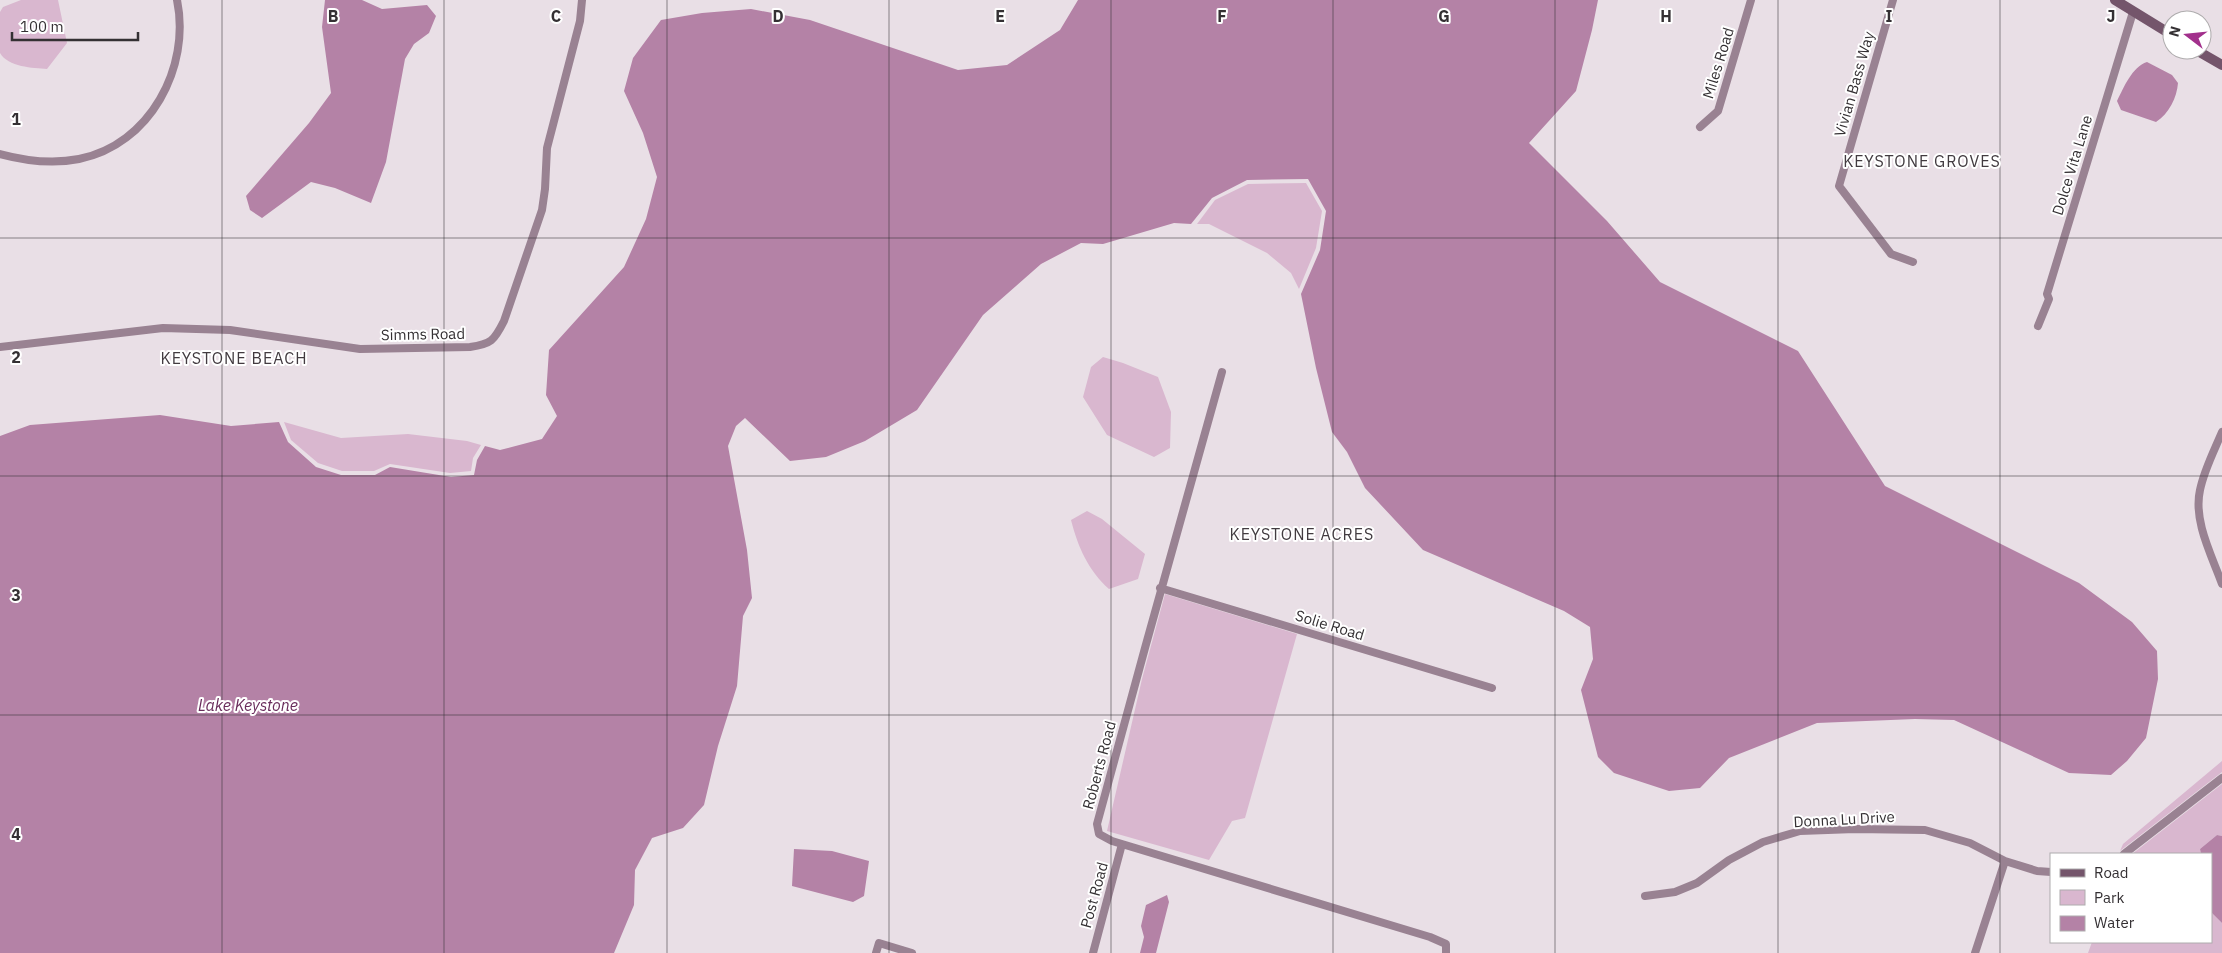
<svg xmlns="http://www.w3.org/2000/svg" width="2222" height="953" font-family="'IBM Plex Sans',sans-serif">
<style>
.green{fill:#d9b7cf}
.water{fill:#b482a6}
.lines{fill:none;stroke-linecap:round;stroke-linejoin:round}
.street{stroke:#998292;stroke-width:8}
.secondary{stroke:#74556b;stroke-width:10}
.grid{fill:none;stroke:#343033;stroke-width:1;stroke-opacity:0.55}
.labels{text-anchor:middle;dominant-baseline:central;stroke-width:4;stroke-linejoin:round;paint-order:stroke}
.street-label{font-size:15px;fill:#343033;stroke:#fff}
.neighbourhood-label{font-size:16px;letter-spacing:1px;fill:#423b40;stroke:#fff}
.water-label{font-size:16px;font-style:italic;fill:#692c5b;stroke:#fff}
.grid-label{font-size:16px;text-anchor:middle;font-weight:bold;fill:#343033;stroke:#fff;stroke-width:4;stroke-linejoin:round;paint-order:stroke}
</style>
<rect width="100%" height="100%" fill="#e9dfe6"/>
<!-- green -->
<path class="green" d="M21,0H58L67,43L47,69C33,68 8,67 0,53V12L3,7Z
M1306,183L1322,211L1316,248L1299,289L1291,273L1267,253L1209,224H1197L1215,200L1248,184Z
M1103,357L1123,363L1158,377L1171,412L1170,448L1154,457L1107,435L1083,397L1091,367Z
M284,422L341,438L408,434L467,441L481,445L473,458L471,471L450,473L390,464L374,471H342L318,463L291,440Z
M1087,511L1102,519L1145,554L1138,579L1109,589C1088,570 1078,547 1071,520Z
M1165,594L1297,634L1245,818L1232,821L1209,860L1107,831L1142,679Z
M2222,761V772L2120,851L2123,844Z
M2222,784V836L2217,835L2200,849L2201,854H2132Z
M2211,912L2222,923V953H2088L2092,942H2211Z"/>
<!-- water -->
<path class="water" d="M325,0H362L382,9L427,5L436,16L429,33L414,44L405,59L386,162L371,203L335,188L311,182L262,218L250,210L246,196L309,123L331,93L322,27Z
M1078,0H1598L1592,30L1576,91L1529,143L1607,221L1660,282L1798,351L1885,486L2079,583L2132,622L2157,651L2158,679L2146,738L2127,761L2111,775L2069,773L1954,720L1915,719L1817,723L1729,758L1700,788L1669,791L1614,773L1598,757L1581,690L1593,659L1590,627L1564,611L1423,550L1365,488L1347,452L1332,432L1316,368L1301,294L1320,250L1326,211L1308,179L1247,180L1212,198L1191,224L1174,223L1103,244L1081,243L1041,264L983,315L917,410L865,441L826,457L790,461L745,418L736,426L728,446L747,550L752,598L743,616L737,686L718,746L704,805L683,828L652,838L635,870L634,905L614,953H0V436L30,425L160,415L231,426L279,422L288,442L316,467L341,475H375L390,467L451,477L474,475L477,460L485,446L500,450L542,439L557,416L546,395L549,350L624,267L646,219L657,177L643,133L624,91L633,58L661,20L702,13L751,9L810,20L958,70L1007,65L1060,30Z
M2147,62L2172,75L2178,83C2177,97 2169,114 2156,122L2121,110L2117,101C2124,87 2132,67 2147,62Z
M2217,835L2222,836V923L2211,912V854H2201L2200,849Z
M794,849L832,851L869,861L864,896L853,902L792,886Z
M1167,895L1169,902L1156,953H1140L1144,937L1141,926L1146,905Z"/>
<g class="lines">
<!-- street -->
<path class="street" d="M1893,0L1839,186L1891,254L1913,262
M1700,127L1718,111L1751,0
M0,154C26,161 53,164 79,159C150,145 191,67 177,0
M2038,326L2049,299L2047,294L2133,12
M0,347L163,328L230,330L360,349L470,347C491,344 494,341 504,321L542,210L545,189L547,148L580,21L582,0
M1222,372C1179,523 1138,673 1097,824L1099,834L1112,841L1430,937L1446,944V953
M2222,432C2214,451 2204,470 2200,490C2193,521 2212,556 2222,584
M1160,588L1492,688
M2124,854L2222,778
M1645,896L1675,892L1697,883L1729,860L1763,842L1800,831L1855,829L1925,830L1970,843L2005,861L2037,871L2051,872
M876,953L879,943L912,953
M1093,953L1122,844
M1975,953L2005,861"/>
<!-- secondary -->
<path class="secondary" d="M2115,0L2172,35
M2196,50L2222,65"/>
</g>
<!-- grid -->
<path class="grid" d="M222,0V953M444,0V953M667,0V953M889,0V953M1111,0V953M1333,0V953M1555,0V953M1778,0V953M2000,0V953M0,238H2222M0,476H2222M0,715H2222"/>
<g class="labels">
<!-- street labels -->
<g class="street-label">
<text transform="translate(1718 63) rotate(-73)">Miles Road</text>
<text transform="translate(1854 84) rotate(-74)">Vivian Bass Way</text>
<text transform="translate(2072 165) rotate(-73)">Dolce Vita Lane</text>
<text transform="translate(423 334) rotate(-1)">Simms Road</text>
<text transform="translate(1330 625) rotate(17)">Solie Road</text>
<text transform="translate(1099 765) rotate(-75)">Roberts Road</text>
<text transform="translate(1844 819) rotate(-3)">Donna Lu Drive</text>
<text transform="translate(1094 895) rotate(-75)">Post Road</text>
</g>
<!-- neighbourhood labels -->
<g class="neighbourhood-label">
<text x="1922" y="161">KEYSTONE GROVES</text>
<text x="234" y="358">KEYSTONE BEACH</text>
<text x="1302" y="534">KEYSTONE ACRES</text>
</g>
<!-- water labels -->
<g class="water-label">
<text x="248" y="705">Lake Keystone</text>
</g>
</g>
<g class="grid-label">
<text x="333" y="22">B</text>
<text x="556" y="22">C</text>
<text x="778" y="22">D</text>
<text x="1000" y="22">E</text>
<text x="1222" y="22">F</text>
<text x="1444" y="22">G</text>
<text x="1666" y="22">H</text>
<text x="1889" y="22">I</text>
<text x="2111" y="22">J</text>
<text x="16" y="125">1</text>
<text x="16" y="363">2</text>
<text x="16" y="601">3</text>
<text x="16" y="840">4</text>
</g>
<!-- legend -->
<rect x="2050" y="853" width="162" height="90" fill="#ffffff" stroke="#aeacad"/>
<rect x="2060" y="869" width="25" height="8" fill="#74556b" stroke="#aeacad"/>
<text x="2094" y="878" font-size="15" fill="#343033">Road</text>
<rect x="2060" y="890" width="25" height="15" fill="#d9b7cf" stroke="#aeacad"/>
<text x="2094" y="903" font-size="15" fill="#343033">Park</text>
<rect x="2060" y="916" width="25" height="15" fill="#b482a6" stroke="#aeacad"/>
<text x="2094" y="928" font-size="15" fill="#343033">Water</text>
<!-- north arrow -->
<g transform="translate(2187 35) rotate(286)"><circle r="24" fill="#ffffff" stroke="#aeacad"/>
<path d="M0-4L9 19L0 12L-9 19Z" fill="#a2308c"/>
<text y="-8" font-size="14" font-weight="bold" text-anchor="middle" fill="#343033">N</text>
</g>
<!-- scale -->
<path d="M12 32v8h126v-8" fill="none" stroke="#343033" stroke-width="2.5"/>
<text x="20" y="32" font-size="15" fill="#343033" stroke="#ffffff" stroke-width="4" paint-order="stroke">100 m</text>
</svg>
